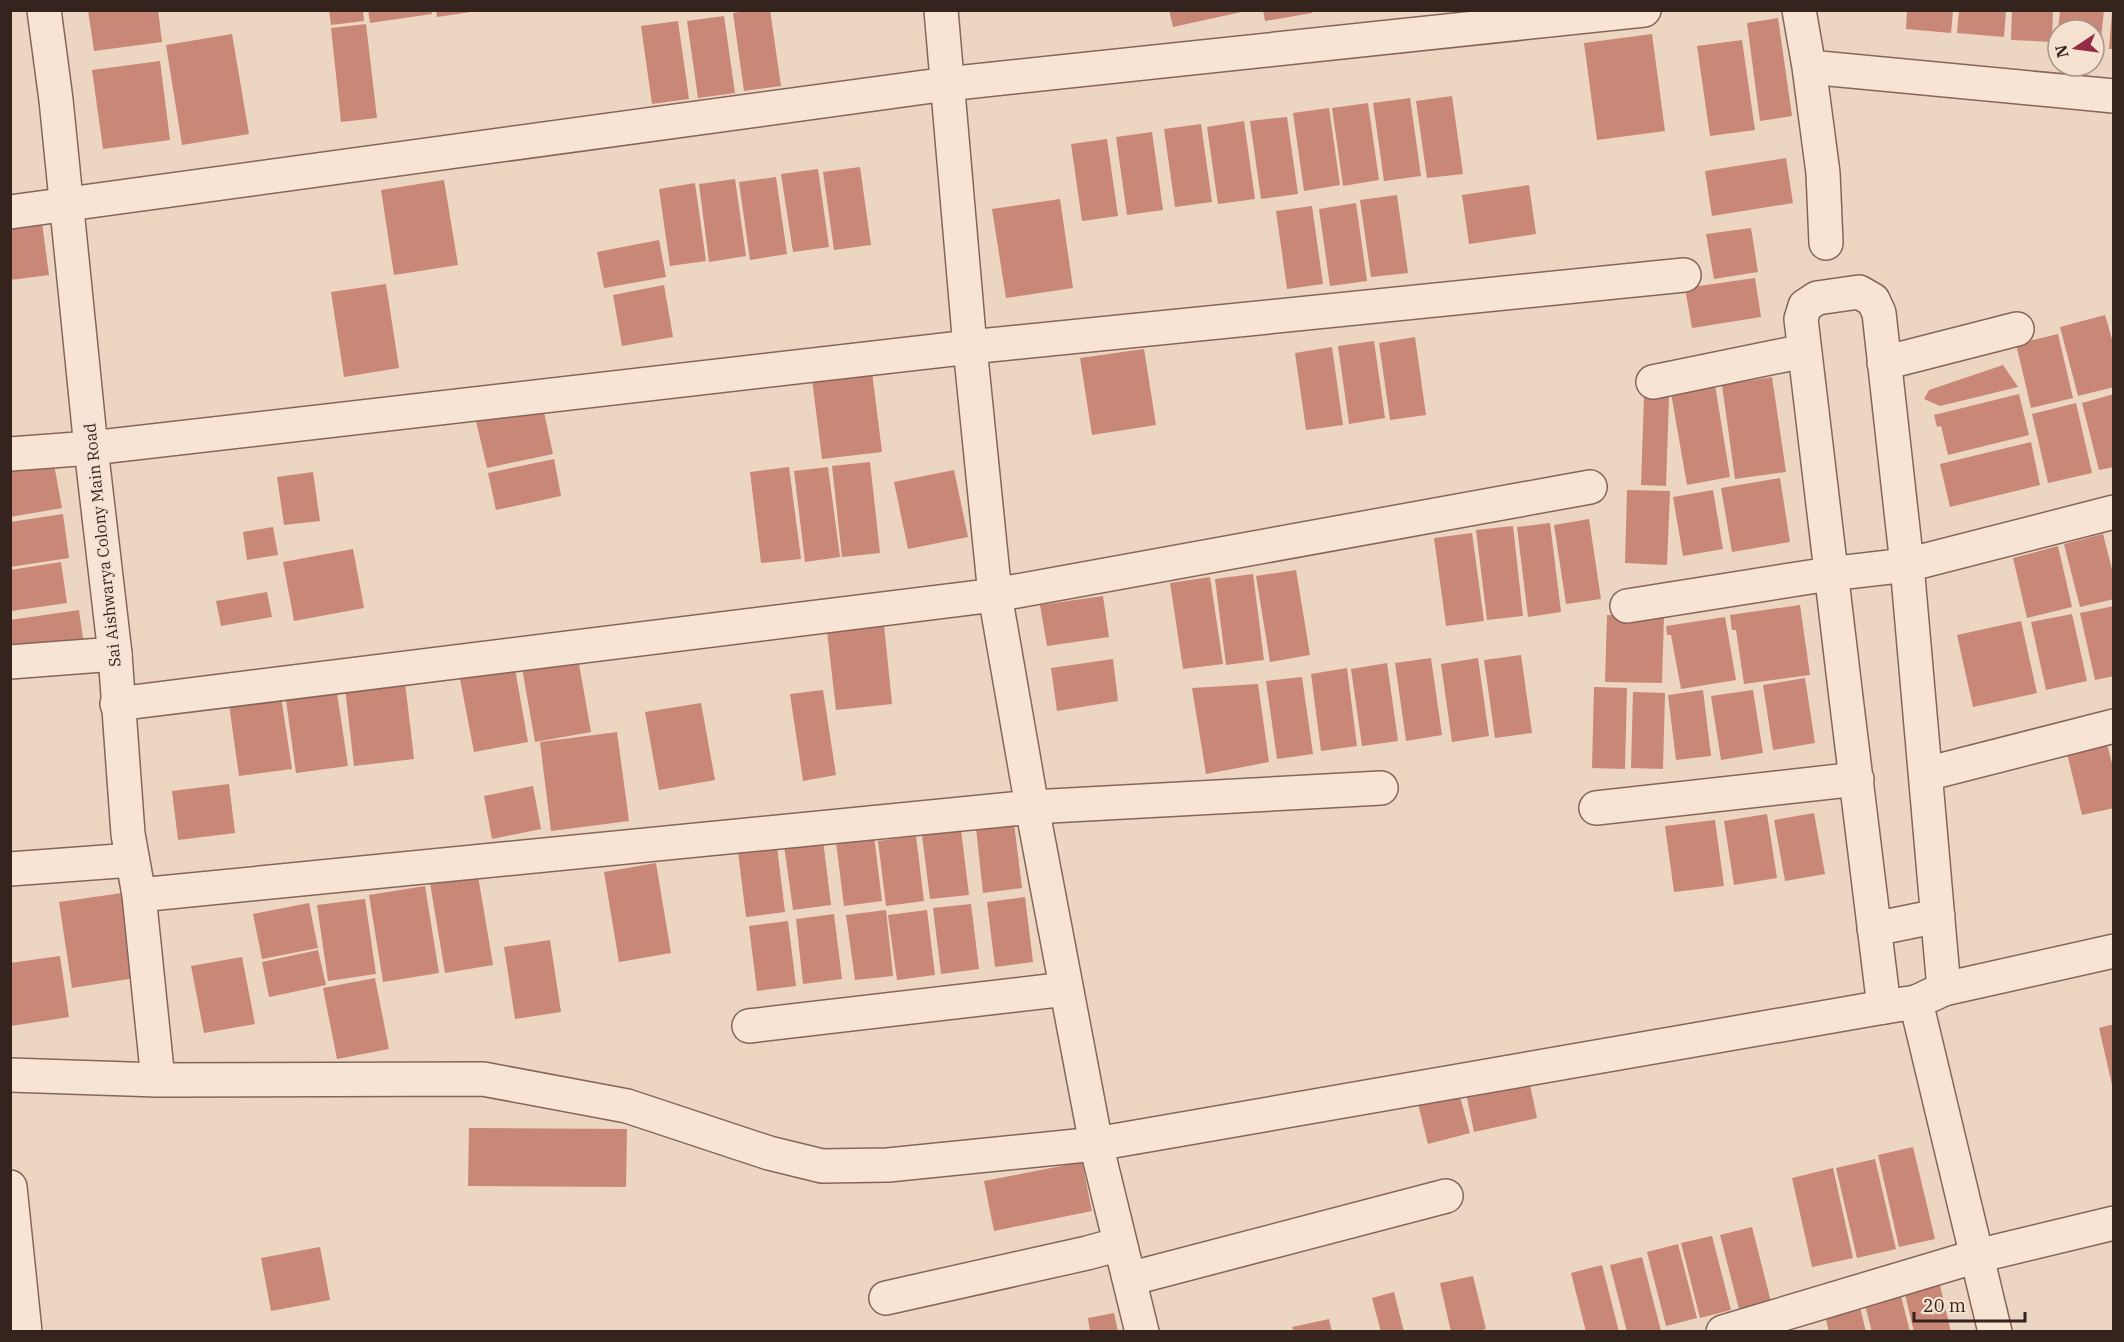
<svg xmlns="http://www.w3.org/2000/svg" width="2124" height="1342" font-family="'IBM Plex Serif',serif">
<style>
.building{fill:#c98778}
.lines{fill:none;stroke-linecap:round;stroke-linejoin:round}
.minor-casing{stroke:#856659;stroke-width:36}
.tertiary-casing{stroke:#856659;stroke-width:36}
.minor{stroke:#f7e4d4;stroke-width:33}
.tertiary{stroke:#f7e4d4;stroke-width:33}
.labels{text-anchor:middle;dominant-baseline:central;stroke-width:4.5;stroke-linejoin:round;paint-order:stroke}
.street-label{font-size:16px;fill:#35231d;stroke:#f4e1d0}
</style>
<rect width="100%" height="100%" fill="#ecd5c1"/>
<!-- building -->
<path class="building" d="M88,10H158L162,42L94,51Z
M329,10H363L364,21L331,25Z
M368,10H431L432,14L370,23Z
M436,10H471V12L437,17Z
M752,10H770L781,86L744,91L733,13Z
M1169,10H1246V11L1173,27Z
M1263,10H1312V13L1265,21Z
M1907,10H1953L1951,33L1906,29Z
M1959,10H2006L2004,37L1957,33Z
M2012,10H2053L2052,42L2011,40Z
M2060,10H2104L2100,48H2094V30H2058Z
M2112,11H2114V49H2109Z
M724,16L735,93L698,98L687,21Z
M1778,18L1792,116L1760,121L1747,23Z
M678,21L689,99L652,104L641,26Z
M366,24L377,118L341,122L331,28Z
M232,34L249,134L182,145L166,45Z
M1652,34L1665,131L1597,140L1584,43Z
M1742,40L1755,130L1710,136L1697,46Z
M160,61L170,140L103,149L92,70Z
M1452,96L1463,174L1427,178L1416,101Z
M1410,98L1421,176L1384,181L1373,103Z
M1368,103L1379,180L1343,186L1332,108Z
M1329,108L1340,185L1304,191L1293,113Z
M1287,117L1298,194L1261,199L1250,121Z
M1244,121L1255,199L1218,204L1207,127Z
M1201,124L1212,202L1175,207L1164,129Z
M1152,132L1163,210L1127,215L1116,137Z
M1107,139L1118,216L1082,221L1071,144Z
M1786,158L1793,203L1712,216L1705,171Z
M860,167L871,245L834,250L823,172Z
M818,169L829,247L793,252L781,174Z
M776,177L787,254L750,260L739,182Z
M735,179L746,256L709,262L699,184Z
M444,180L458,265L394,275L381,190Z
M695,183L706,261L670,266L659,189Z
M1529,185L1536,234L1469,244L1462,195Z
M1397,195L1408,273L1371,277L1360,200Z
M1060,199L1073,288L1006,298L992,209Z
M1356,203L1367,281L1330,286L1319,209Z
M1312,206L1323,284L1287,289L1276,211Z
M42,223L49,275L10,280V227Z
M1751,228L1758,272L1714,279L1706,234Z
M659,240L666,277L604,288L597,252Z
M1755,278L1761,317L1692,328L1685,288Z
M386,284L399,368L344,377L331,292Z
M664,285L673,337L622,346L613,295Z
M2105,315L2114,346V387L2078,396L2060,327Z
M2058,334L2073,398L2031,408L2016,344Z
M1415,337L1426,415L1390,420L1379,343Z
M1374,341L1385,418L1349,424L1338,346Z
M1332,347L1343,425L1306,430L1295,353Z
M1144,349L1156,425L1092,435L1080,358Z
M2003,365L2018,387L1940,406L1924,399L1929,390Z
M872,372L882,452L822,459L812,379Z
M1772,377L1786,472L1735,479L1722,385Z
M1715,385L1730,477L1687,485L1671,393Z
M2019,394L2029,435L1948,455L1941,426L1937,427L1934,415Z
M2114,394V467L2099,470L2082,403Z
M1644,396L1669,397L1666,486L1641,485Z
M542,403L553,454L487,468L475,417Z
M2076,403L2092,473L2048,483L2032,414Z
M2031,442L2040,485L1950,507L1940,464Z
M53,459L62,508L10,517V466Z
M554,459L561,496L496,510L488,473Z
M870,462L880,553L842,557L832,466Z
M789,467L801,559L761,563L750,472Z
M828,467L840,557L805,562L794,471Z
M954,470L968,537L908,549L894,482Z
M313,472L320,521L284,525L277,477Z
M1780,478L1790,542L1732,552L1721,488Z
M1627,490L1670,491L1667,565L1625,563Z
M1713,490L1723,549L1683,556L1673,497Z
M63,514L69,558L10,567V522Z
M1589,519L1601,599L1566,604L1554,525Z
M1550,523L1561,612L1528,617L1517,527Z
M1513,526L1523,616L1487,620L1476,530Z
M273,527L278,555L247,560L243,532Z
M1472,533L1484,621L1446,626L1434,538Z
M2103,534L2114,577V599L2080,607L2064,544Z
M2058,546L2072,607L2027,618L2013,558Z
M353,549L364,608L294,621L283,562Z
M61,562L67,603L11,611L10,570Z
M1296,570L1310,655L1270,662L1256,576Z
M1253,574L1264,660L1226,665L1215,579Z
M1210,577L1223,664L1183,669L1170,583Z
M267,592L272,617L221,626L216,601Z
M1103,596L1109,637L1047,646L1040,605Z
M1800,605L1810,675L1744,684L1736,630H1732L1730,615Z
M2114,606V676L2095,680L2080,613Z
M79,610L84,645L10,655V620Z
M2072,614L2087,681L2046,690L2031,622Z
M1607,615L1664,617L1662,683L1605,682Z
M1725,617L1736,680L1681,689L1671,635H1667L1666,626Z
M2021,621L2037,693L1973,707L1957,635Z
M884,625L892,704L836,710L827,631Z
M1521,655L1532,733L1495,738L1484,660Z
M578,658L591,732L535,742L522,668Z
M1431,658L1442,735L1406,741L1395,663Z
M1478,658L1489,736L1452,742L1441,664Z
M1113,659L1118,701L1057,711L1051,668Z
M1387,663L1398,741L1362,746L1351,669Z
M1347,668L1357,746L1321,751L1311,674Z
M515,669L528,742L474,752L460,679Z
M1302,677L1313,754L1277,759L1266,681Z
M1805,678L1815,743L1773,750L1763,685Z
M405,682L414,759L354,766L345,688Z
M1258,684L1269,762L1206,774L1192,688Z
M1594,687L1627,688L1625,769L1592,768Z
M280,690L292,769L239,776L228,697Z
M823,690L836,775L803,781L790,694Z
M1703,690L1711,756L1676,760L1668,695Z
M1753,690L1763,753L1721,760L1711,696Z
M1633,692L1665,693L1663,769L1631,768Z
M337,693L348,766L296,773L286,700Z
M701,703L715,780L659,790L645,712Z
M617,732L629,821L551,831L540,742Z
M2106,740L2114,771V808L2082,815L2066,749Z
M229,784L235,833L178,840L172,791Z
M533,786L541,829L492,839L484,796Z
M1814,813L1825,874L1785,881L1774,820Z
M1767,814L1777,878L1734,885L1724,821Z
M1715,820L1724,886L1674,892L1665,826Z
M1014,823L1022,888L983,893L976,828Z
M961,830L969,895L930,899L922,835Z
M874,836L882,901L844,906L836,842Z
M916,836L924,901L886,906L878,841Z
M823,840L831,905L793,910L784,845Z
M777,847L785,912L746,917L738,852Z
M656,863L671,953L619,962L604,872Z
M478,876L493,965L445,973L430,883Z
M425,886L439,973L383,982L369,895Z
M122,893L135,978L72,988L59,902Z
M1025,897L1033,962L995,967L987,902Z
M365,899L376,974L328,981L317,905Z
M309,903L318,948L262,959L253,914Z
M971,904L979,969L941,974L933,908Z
M886,910L893,976L855,980L846,915Z
M927,910L935,975L897,980L888,915Z
M834,914L842,979L803,984L796,919Z
M788,921L796,986L757,991L749,926Z
M550,940L561,1012L515,1019L504,947Z
M318,950L326,985L269,997L262,962Z
M60,956L69,1017L11,1026L10,963Z
M242,957L255,1024L204,1033L191,966Z
M375,978L389,1049L337,1059L323,988Z
M2114,1024V1089H2113L2099,1028Z
M1529,1080L1537,1118L1474,1132L1466,1093Z
M1459,1093L1470,1133L1428,1144L1418,1104Z
M469,1128L627,1129L626,1187L468,1186Z
M1913,1147L1935,1239L1899,1247L1878,1155Z
M1875,1159L1896,1249L1857,1258L1836,1168Z
M1082,1162L1092,1211L994,1231L984,1181Z
M1833,1168L1853,1258L1812,1267L1792,1178Z
M1752,1227L1771,1302L1739,1309L1720,1235Z
M1712,1236L1731,1310L1700,1318L1681,1243Z
M1678,1244L1697,1318L1666,1326L1647,1252Z
M320,1247L330,1300L271,1311L261,1258Z
M1642,1257L1661,1331L1659,1332H1627L1610,1265Z
M1602,1265L1619,1332H1586L1571,1273Z
M1473,1276L1486,1329L1474,1332H1451L1440,1283Z
M1939,1281L1951,1332H1914L1904,1290Z
M1394,1292L1404,1332H1381L1372,1298Z
M1900,1292L1910,1332H1872L1864,1301Z
M1859,1303L1866,1332H1829L1824,1312Z
M1114,1313L1118,1332H1090L1088,1318Z
M1329,1319L1332,1332H1294L1292,1327Z"/>
<g class="lines">
<!-- minor casing -->
<g class="minor-casing">
<path id="minor" d="M941,10L970,347L995,595L1032,807L1096,1144L1142,1332
M1799,10L1809,67L2114,96
M1809,67L1823,173L1826,243
M10,212L947,84L1644,10
M1884,363L2017,329
M1653,382L1804,351
M10,454L91,448L970,347L1684,275
M1627,606L1829,574L1907,565L2114,512
M10,662L115,654
M117,704L995,595L1590,487
M1926,774L2114,726
M1596,808L1857,779
M10,869L132,860
M139,895L1032,807L1381,788
M1874,929L1938,916
M1916,1002L1995,1332
M1884,1007C1856,778 1827,548 1801,319L1805,306L1817,298L1859,292L1873,300L1879,313L1907,565L1944,989
M749,1026L1066,989
M10,1187L25,1332
M1129,1279L1446,1196
M886,1298L1087,1253L1120,1244
M1723,1332L1977,1256L2114,1223"/>
</g>
<!-- tertiary casing -->
<g class="tertiary-casing">
<path id="tertiary" d="M44,10L56,100L91,448L115,654L128,834L139,895L158,1080
M10,1075L158,1080L483,1079L627,1106L769,1153L822,1166L888,1165L1096,1144L1884,1007L1916,1002L1944,989L2114,951"/>
</g>
<!-- minor -->
<use href="#minor" class="minor"/>
<!-- tertiary -->
<use href="#tertiary" class="tertiary"/>
</g>
<g class="labels">
<!-- street labels -->
<g class="street-label">
<text transform="translate(102 545) rotate(-96)">Sai Aishwarya Colony Main Road</text>
</g>
</g>
<!-- border -->
<rect width="2124" height="1342" fill="none" stroke="#35231d" stroke-width="24"/>
<!-- north arrow -->
<g transform="translate(2076 48) rotate(257)"><circle r="28" fill="#f4e1d0" stroke="#a89588" stroke-width="1.5"/>
<path d="M0-4.5L10 22L0 15L-10 22Z" fill="#922b43"/>
<text y="-9" font-size="16" font-weight="bold" text-anchor="middle" fill="#35231d">N</text>
</g>
<!-- scale -->
<path d="M1914 1312v9h111v-9" fill="none" stroke="#35231d" stroke-width="3"/>
<text x="1923" y="1312" font-size="18" fill="#35231d" stroke="#f4e1d0" stroke-width="4.5" paint-order="stroke">20 m</text>
</svg>
